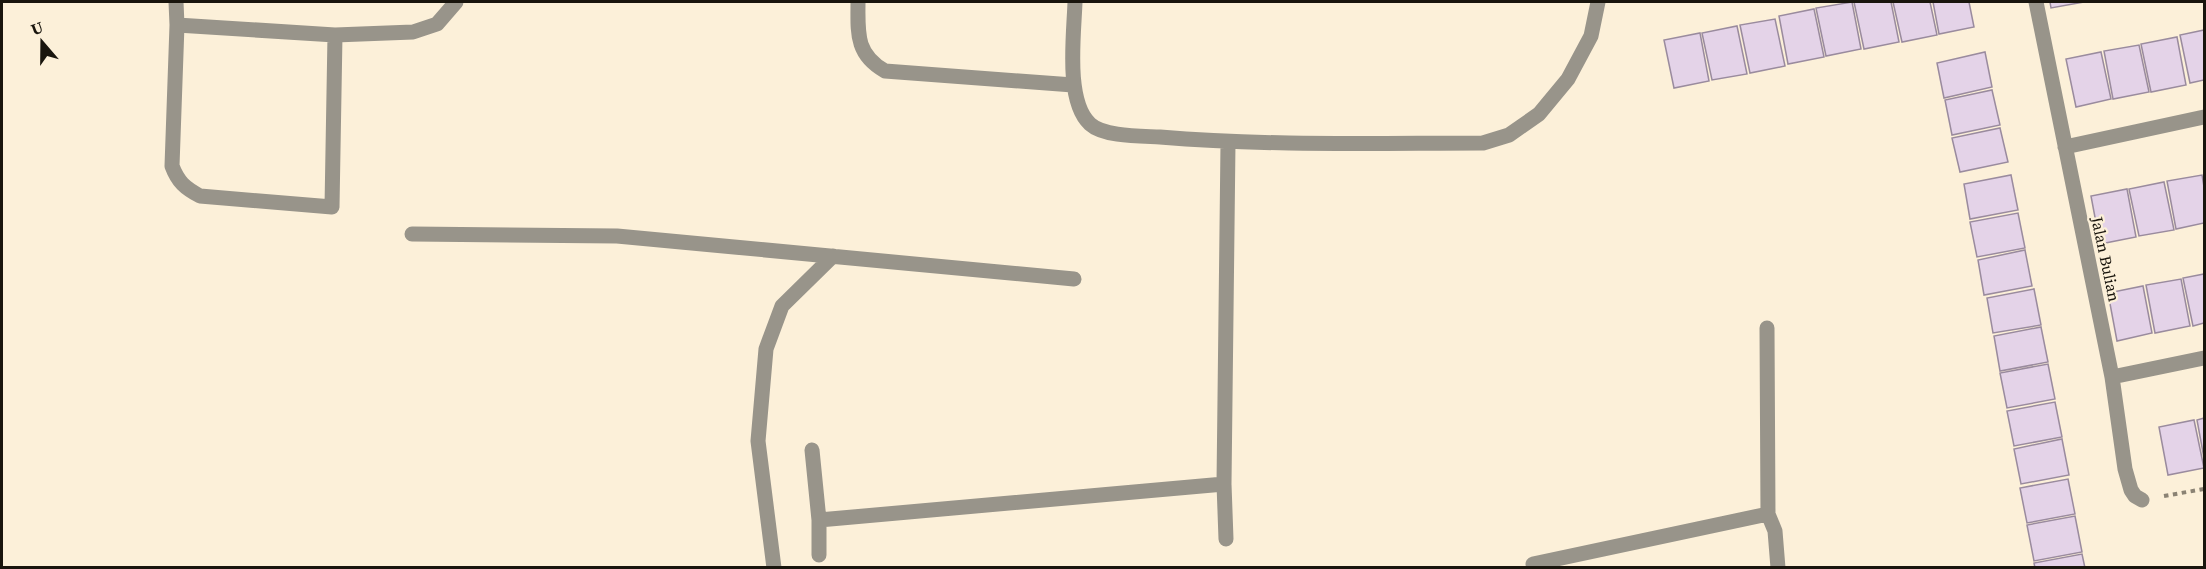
<svg xmlns="http://www.w3.org/2000/svg" width="2206" height="569" font-family="'Source Serif 4',serif">
<style>
.building{fill:#e4d3e8;stroke:#9a8b9e;stroke-width:1.5}
.lines{fill:none;stroke-linecap:round;stroke-linejoin:round}
.path{stroke:#8b8374;stroke-width:4;stroke-dasharray:4.5 4.5;stroke-linecap:butt}
.minor{stroke:#98948a;stroke-width:15}
.labels{text-anchor:middle;dominant-baseline:central;stroke-width:4.5;stroke-linejoin:round;paint-order:stroke}
.street-label{font-size:16px;fill:#19150d;stroke:#fcf0d9}
</style>
<rect width="100%" height="100%" fill="#fcf0d9"/>
<!-- building -->
<path class="building" d="M1852,2L1861,49L1826,56L1816,8Z
M1854,2H1891L1899,42L1864,49Z
M1893,2H1930L1937,35L1902,42Z
M1933,2H1969L1974,27L1939,34Z
M2050,2H2084L2051,8Z
M1814,9L1824,57L1788,64L1779,16Z
M1775,19L1785,66L1750,73L1740,25Z
M1737,26L1747,74L1712,80L1702,33Z
M2204,30V80L2190,83L2180,35Z
M1700,33L1709,81L1674,88L1664,40Z
M2177,37L2186,85L2151,92L2141,44Z
M2139,45L2149,92L2113,99L2104,51Z
M1985,52L1992,87L1944,98L1937,63Z
M2101,52L2111,99L2076,107L2066,59Z
M1992,90L2000,125L1952,135L1945,100Z
M2000,128L2008,162L1960,172L1952,138Z
M2011,175L2018,210L1970,219L1964,184Z
M2202,175L2204,187V223L2176,229L2167,181Z
M2164,182L2174,230L2139,236L2129,189Z
M2127,189L2136,237L2100,244L2091,196Z
M2018,213L2025,248L1977,257L1970,222Z
M2025,250L2032,286L1984,295L1978,260Z
M2204,274V323L2193,326L2183,278Z
M2181,279L2190,326L2155,333L2146,285Z
M2143,286L2152,333L2117,341L2108,293Z
M2034,289L2041,325L1993,333L1987,298Z
M2041,327L2048,362L2000,371L1994,336Z
M2048,364L2055,399L2007,408L2000,373Z
M2055,402L2062,437L2014,446L2007,411Z
M2204,418V458L2197,420Z
M2194,420L2204,468L2168,475L2159,427Z
M2062,439L2069,475L2021,484L2014,449Z
M2068,479L2075,514L2027,523L2020,488Z
M2075,516L2082,552L2034,561L2027,525Z
M2082,554L2085,568H2035L2034,563Z"/>
<g class="lines">
<!-- path -->
<path class="path" d="M2164,496L2204,489"/>
<!-- minor -->
<path class="minor" d="M176,2L177,25L172,166C178,182 185,188 200,196L332,207L335,35
M858,2C858,32 855,54 885,71L1073,85
M1075,2C1074,34 1065,101 1090,124C1104,137 1142,136 1160,137C1268,146 1375,143 1483,143L1509,135L1539,114L1568,79L1591,36L1598,2
M2036,2L2112,377L2125,469L2131,490L2135,496L2142,500
M177,25L335,35L413,32L437,24L456,2
M2065,147L2204,117
M412,234L617,236L1074,279
M1767,328L1768,514L1775,531L1778,568
M2112,377L2204,358
M812,450L819,520V555
M819,520L1224,484
M1226,539L1224,484L1228,143
M1533,564L1768,514
M774,568L758,441L766,349L782,306L833,256"/>
</g>
<g class="labels">
<!-- street labels -->
<g class="street-label">
<text transform="translate(2106 259) rotate(78)">Jalan Bulian</text>
</g>
</g>
<!-- border -->
<rect width="2206" height="569" fill="none" stroke="#19150d" stroke-width="6"/>
<!-- north arrow -->
<g transform="translate(42 42) rotate(340)" stroke="#fcf0d9" stroke-width="4.5" paint-order="stroke">
<path d="M0-4.5L10 22L0 15L-10 22Z" fill="#19150d"/>
<text y="-9" font-size="16" font-weight="bold" text-anchor="middle" fill="#19150d">U</text>
</g>
</svg>
